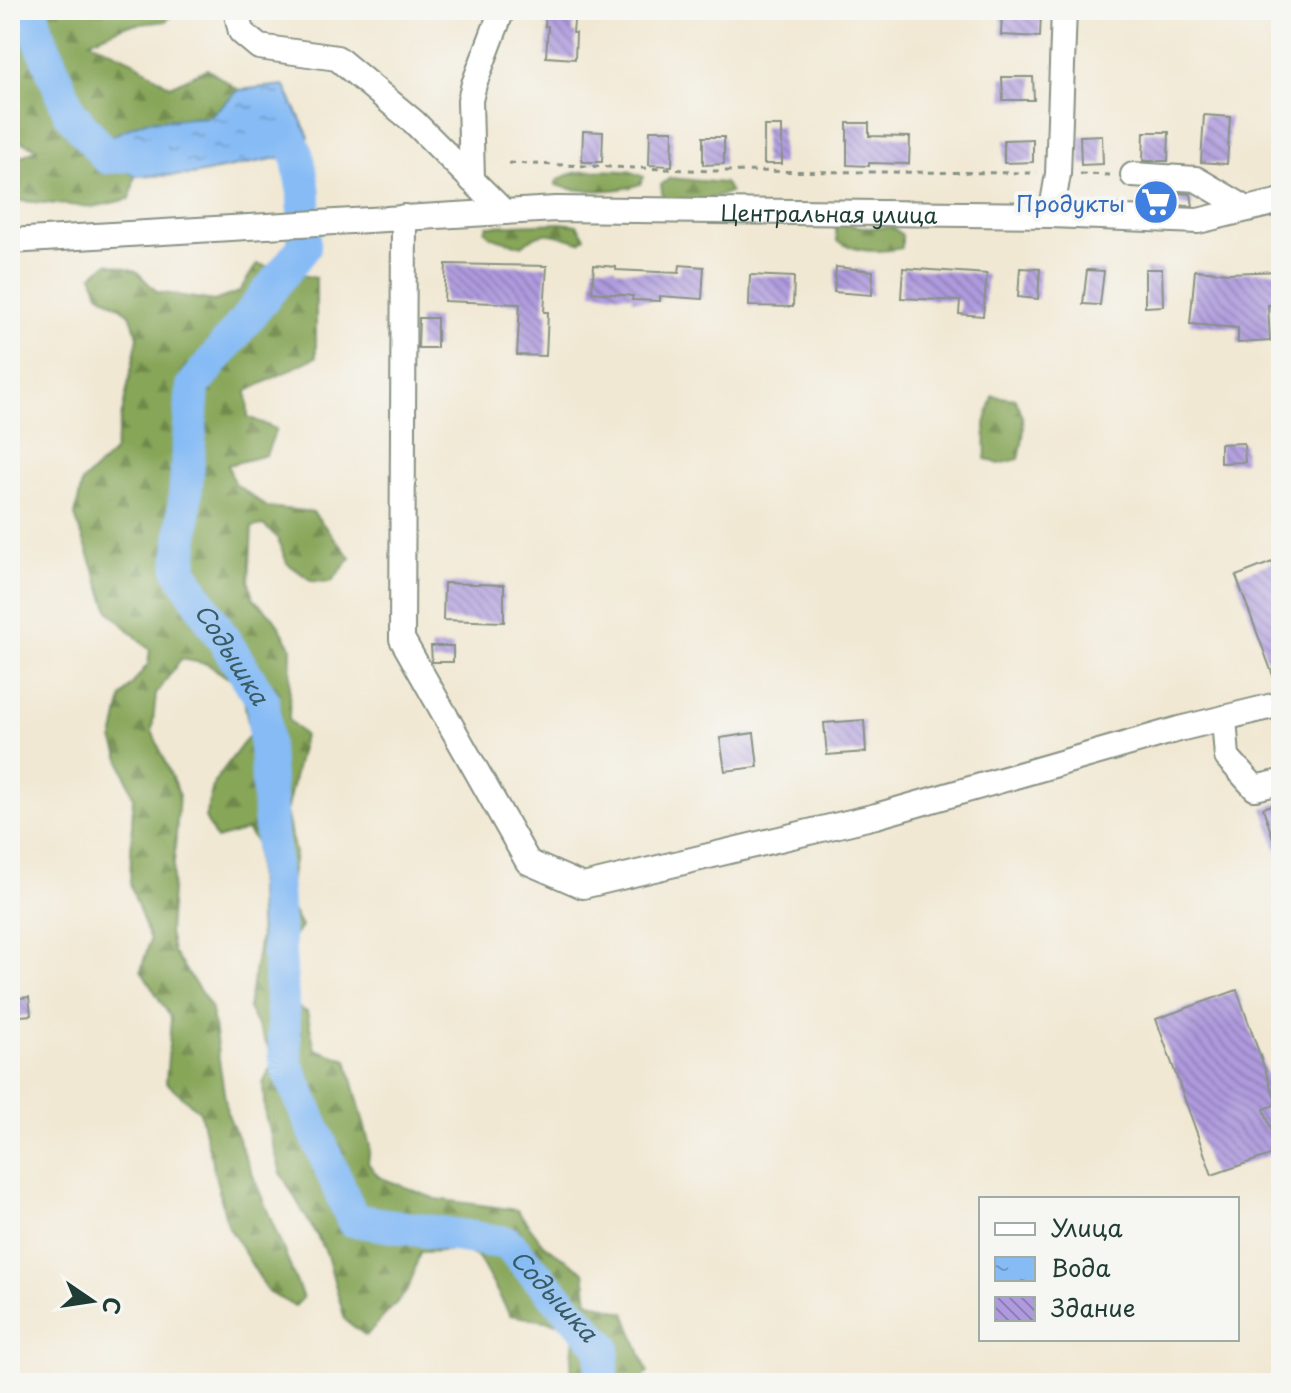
<svg xmlns="http://www.w3.org/2000/svg" width="1291" height="1393" font-family="'Playpen Sans',sans-serif">
<style>
.forest{fill:url(#forest-firs);stroke:#537246;stroke-width:2}
.water{fill:url(#water-ripples);stroke:#527c94;stroke-width:2}
.lines{fill:none;stroke-linecap:round;stroke-linejoin:round}
.river{stroke:#86bbf5;stroke-width:34}
.building{fill:url(#building-back-hatch)}
.minor-casing{stroke:#889284;stroke-width:28}
.path{stroke:#889284;stroke-width:3;stroke-dasharray:6 6;stroke-linecap:butt}
.minor{stroke:#fff;stroke-width:24}
.labels{text-anchor:middle;dominant-baseline:central;stroke-width:8;stroke-linejoin:round;paint-order:stroke}
.shop-label{font-size:22px;fill:#366cbe;stroke:#f6f6f2;text-anchor:end}
.street-label{font-size:22px;fill:#1f3d34;stroke:#f6f6f2}
.water-label{font-size:24px;font-style:italic;fill:#395c64;stroke:#f6f6f2}
</style>
<defs>
<pattern id="forest-firs" width="22" height="20" patternUnits="userSpaceOnUse" patternTransform="scale(2)"><rect width="22" height="20" fill="#87a659"/><path d="M5 1l3.5 6h-7zM16 11l3.5 6h-7z" fill="#6e884a"/></pattern>
<pattern id="water-ripples" width="26" height="14" patternUnits="userSpaceOnUse" patternTransform="scale(2)"><rect width="26" height="14" fill="#86bbf5"/><path d="M2 4q2-2 4 0t4 0M15 11q2-2 4 0t4 0" fill="none" stroke="#6d99c7"/></pattern>
<pattern id="building-back-hatch" width="6" height="6" patternUnits="userSpaceOnUse" patternTransform="scale(2)"><rect width="6" height="6" fill="#ae9add"/><path d="M-1 5l2 2M0 0l6 6M5-1l2 2" fill="none" stroke="#8d7fb4"/></pattern>
</defs>
<rect width="100%" height="100%" fill="#f6f6f2"/>
<filter id="ink" filterUnits="userSpaceOnUse"><feTurbulence type="fractalNoise" baseFrequency=".0125" numOctaves="2"/><feDisplacementMap in="SourceGraphic" scale="16" xChannelSelector="R" yChannelSelector="G"/><feConvolveMatrix kernelMatrix="1 2 1 2 8 2 1 2 1" color-interpolation-filters="sRGB"/></filter>
<filter id="wash" filterUnits="userSpaceOnUse"><feTurbulence type="fractalNoise" baseFrequency=".006" numOctaves="4" result="noise"/><feDisplacementMap in="SourceGraphic" scale="32" xChannelSelector="R" yChannelSelector="G"/><feGaussianBlur stdDeviation="1.8" result="paint"/><feColorMatrix in="noise" values="0 0 0 0 0 0 0 0 0 0 0 0 0 0 0 0 0 1.4 0 .05"/><feComposite in="paint" operator="in"/></filter>
<g filter="url(#wash)">
<rect width="100%" height="100%" fill="#f1e8d3"/>
<!-- forest -->
<path class="forest" d="M10,10H177L166,21L124,26L90,41L133,61L170,86L207,69L239,90L209,117L145,121L107,157L135,176L130,199L93,207L10,200V162L37,149L10,136Z
M629,171L644,177L640,184C619,192 578,193 556,185V182C570,167 608,171 629,171Z
M670,178L724,183L731,192L683,206L663,199L661,185Z
M835,222L867,228L892,227L902,235V248C880,253 857,252 837,241Z
M561,223L577,225L585,237L580,242C553,235 544,226 522,246L492,237L485,231L487,226Z
M108,263L136,271L157,292L214,301L239,292L257,264L316,278V357L247,391L248,417L276,429L266,455L228,465L234,483L267,507L313,512L351,558L331,582L312,581L287,563L277,537L263,525L252,527L249,582L253,598L274,618L291,647L289,720L304,735L286,812L295,854L287,901L301,927L269,973L288,1003L307,1012L315,1049L347,1060L370,1146L368,1163L379,1177L436,1199L517,1210L543,1244L584,1272L588,1301L625,1313L648,1373L637,1383H570L574,1335L558,1323L510,1315L478,1257L462,1250L420,1252L408,1290L366,1336L345,1320L326,1252L281,1173L265,1115L263,1084L274,1059L248,1008L260,938L256,842L247,830L216,839L205,818L214,782L250,734L242,687L207,664L181,659L156,694L152,731L179,794L169,932L173,952L211,1007L227,1112L303,1298L295,1306L269,1293L227,1224L200,1112L166,1082L171,1018L141,970L150,940L130,884L133,797L113,739L122,697L148,664L150,650L109,611L75,516L82,482L114,452L138,337L130,314L99,293L92,275Z
M993,396L1015,399C1028,420 1024,436 1019,459L999,464L986,459L985,424Z"/>
<!-- water -->
<path class="water" d="M284,85L309,137L297,154L192,175L135,176L107,157L109,137L145,121L209,117L239,90Z"/>
<g class="lines">
<!-- river -->
<g class="river">
<path d="M31,10L38,34L70,113L107,157L150,153"/>
<path id="s1" d="M262,141L289,138L297,154L304,193V247L193,386L180,571L263,701L286,1064L353,1220L507,1243L603,1347L601,1383"/>
</g>
</g>
<g id="blocks">
<!-- building -->
<path class="building" d="M546,10H575L573,33H576L575,59L546,57L548,26H545Z
M1002,12L1041,13L1040,37L1001,35Z
M1002,77H1033L1034,100H1003Z
M1204,115L1230,117L1227,164L1201,162Z
M847,123H869V136L910,137L909,164L869,163V166L847,165Z
M764,126H782V164H764Z
M650,130H673L672,166L649,165Z
M583,131L603,132L602,162H582Z
M1144,132H1169L1168,161H1143Z
M1102,135L1103,164L1081,165L1080,136Z
M703,137H724V164L703,165Z
M1033,139V162L1004,163V140Z
M1154,191L1191,194L1193,206L1144,204L1143,195L1155,194Z
M446,264L547,266L544,312H548L546,356L517,355L520,304L444,301Z
M594,265L616,267V270L679,273L680,265L704,267L702,299L660,296V301L632,300L633,296L592,292Z
M836,267L873,271L872,295L834,292Z
M903,268L987,274L983,316L959,314L960,301L901,298Z
M1020,268L1040,269L1038,299L1018,297Z
M1145,269H1162L1163,306L1145,307Z
M1087,270L1104,271L1100,305L1083,304Z
M1195,270L1229,273L1281,271V305H1268L1270,341L1238,343V328L1190,324Z
M750,275L794,277L793,307L749,306Z
M419,318H437V348H418Z
M1244,443L1245,462L1220,463V444Z
M1272,562L1281,586V689H1278L1236,576Z
M444,583L504,585V622L443,620Z
M431,646H453V662H432Z
M864,720L866,752L827,755L824,723Z
M754,733L758,767L725,771L720,738Z
M1281,802V854H1278L1263,808Z
M1237,990L1277,1104L1264,1109L1279,1152L1212,1175L1156,1019Z
M29,997L31,1015L10,1017V999Z"/>
</g>
</g>
<g filter="url(#ink)">
<use href="#blocks" fill-opacity="0" stroke="#889284" stroke-width="2"/>
<g class="lines">
<!-- minor casing -->
<g class="minor-casing">
<g id="minor">
<path d="M236,10L241,32L259,47L337,58L414,122L504,212"/>
<path d="M1133,175L1196,179L1247,209"/>
<path d="M472,180L470,100L474,84L502,10"/>
<path d="M1051,215L1058,174L1064,10"/>
<path d="M404,217L402,639L528,862L583,886L876,816L1179,729L1281,704"/>
<path id="s2" d="M10,241L556,209L1051,215L1198,221L1281,201"/>
<path d="M1224,718L1227,757L1255,788L1281,782"/>
</g>
</g>
<!-- path -->
<path class="path" d="M509,163L715,171L1037,173
M1080,174L1113,175"/>
<!-- minor -->
<use href="#minor" class="minor"/>
</g>
</g>
<!-- icons -->
<defs>
<g id="supermarket-disc" transform="scale(2.3)"><circle r="9.5" fill="#3f7fe0" stroke="#f6f6f2"/><path d="M-6-5.5h2.5l.6 2H6L4.5 2H-2.5L-4.4-4H-6ZM-1.5 3.2a1.3 1.3 0 1 0 .1 0ZM3 3.2a1.3 1.3 0 1 0 .1 0Z" fill="#fff"/></g>
</defs>
<g fill-rule="evenodd">
<use href="#supermarket-disc" x="1156" y="202"/>
</g>
<g class="labels">
<!-- shop labels -->
<g class="shop-label">
<text x="1125" y="202">Продукты</text>
</g>
<!-- street labels -->
<g class="street-label">
<text stroke="none"><textPath href="#s2" startOffset="820">Центральная улица</textPath></text>
</g>
<!-- water labels -->
<g class="water-label">
<text stroke="none"><textPath href="#s1" startOffset="600">Содышка</textPath></text>
<text stroke="none"><textPath href="#s1" startOffset="1416">Содышка</textPath></text>
</g>
</g>
<!-- margin -->
<rect width="1291" height="1393" fill="none" stroke="#f6f6f2" stroke-width="40"/>
<!-- legend -->
<rect x="979" y="1197" width="260" height="144" fill="#f6f6f2" stroke="#a0aca6" stroke-width="2"/>
<rect x="995" y="1223" width="40" height="12" fill="#ffffff" stroke="#a0aca6" stroke-width="2"/>
<text x="1051" y="1237" font-size="24" fill="#1f3d34">Улица</text>
<rect x="995" y="1257" width="40" height="24" fill="url(#water-ripples)" stroke="#a0aca6" stroke-width="2"/>
<text x="1051" y="1277" font-size="24" fill="#1f3d34">Вода</text>
<rect x="995" y="1297" width="40" height="24" fill="url(#building-back-hatch)" stroke="#a0aca6" stroke-width="2"/>
<text x="1051" y="1317" font-size="24" fill="#1f3d34">Здание</text>
<!-- north arrow -->
<g transform="translate(92 1301) rotate(103)" stroke="#f6f6f2" stroke-width="6" paint-order="stroke">
<path d="M0-6L14 30L0 20L-14 30Z" fill="#1f3d34"/>
<text y="-12" font-size="22" font-weight="bold" text-anchor="middle" fill="#1f3d34">С</text>
</g>
</svg>
